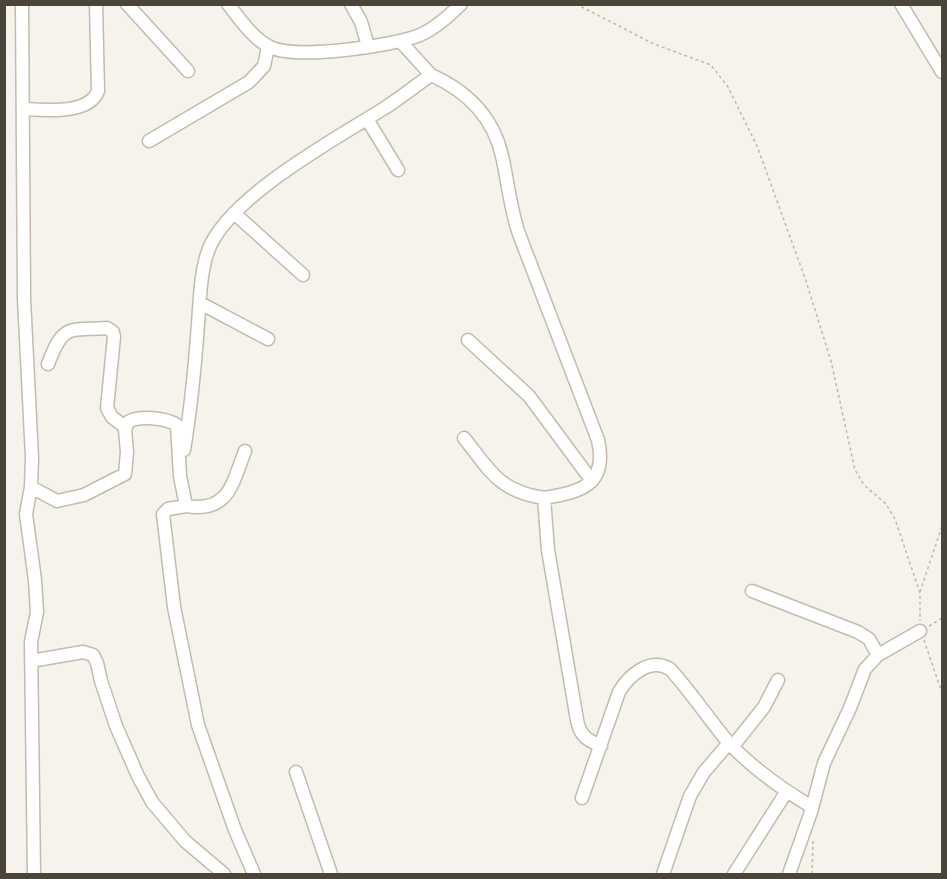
<svg xmlns="http://www.w3.org/2000/svg" width="947" height="879" font-family="'Roboto Condensed',sans-serif">
<style>
.lines{fill:none;stroke-linecap:round;stroke-linejoin:round}
.minor-casing{stroke:#c2bbae;stroke-width:15}
.path{stroke:#c4b79f;stroke-width:1.5;stroke-dasharray:3 3;stroke-linecap:butt}
.minor{stroke:#fff;stroke-width:12}
</style>
<rect width="100%" height="100%" fill="#f6f3ec"/>
<g class="lines">
<!-- minor casing -->
<g class="minor-casing">
<path id="minor" d="M22,4L24,298L32,458L31,487L26,514L35,580L37,612L31,642L34,874
M127,4L188,71
M228,4C240,19 253,39 270,47C296,60 393,46 420,35C436,28 449,16 461,4
M351,4L361,22L368,46
M901,4L942,72
M431,75C467,91 493,116 502,156C508,182 510,208 519,234L598,440C608,485 581,492 544,498L548,550L577,720C580,736 587,740 601,746
M23,109C44,110 89,115 98,91L96,4
M367,119L398,170
M149,141L249,82L264,66L268,47
M234,213L303,275
M200,303L268,339
M468,340L529,396L592,481
M48,364C64,323 67,331 107,328L113,332L114,337L107,408L112,417L125,427
M464,438C491,472 499,491 544,498
M184,450C191,408 195,366 198,324C200,300 200,274 208,251C227,198 335,139 383,109C399,99 415,86 431,75L401,42
M31,487L57,501L84,495L125,474L127,452L125,430L128,422C139,415 166,418 177,425L180,476L186,506L168,509L163,514L174,607L198,725L235,830L254,874
M186,506C229,513 232,484 245,451
M752,591L858,632L869,639L878,655
M31,661L83,652L93,655L97,663L101,681L116,726L138,776L152,802L185,841L224,874
M733,746L764,707L778,680
M296,772L331,874
M582,798L619,692C629,675 650,657 670,669C691,692 708,718 728,742C752,768 782,789 812,807
M663,874L690,796L704,772L729,743
M734,874L787,791
M789,874L811,812L824,763L850,708L865,669L878,655L920,631"/>
</g>
<!-- path -->
<path class="path" d="M576,4L654,44L711,65L728,87L757,146L805,278L831,361L855,470L864,485L886,504L895,519L920,593V621
M920,592L942,526
M929,626L942,618
M924,640L942,693
M812,874L813,839"/>
<!-- minor -->
<use href="#minor" class="minor"/>
</g>
<!-- border -->
<rect width="947" height="879" fill="none" stroke="#4b4439" stroke-width="12"/>
</svg>
